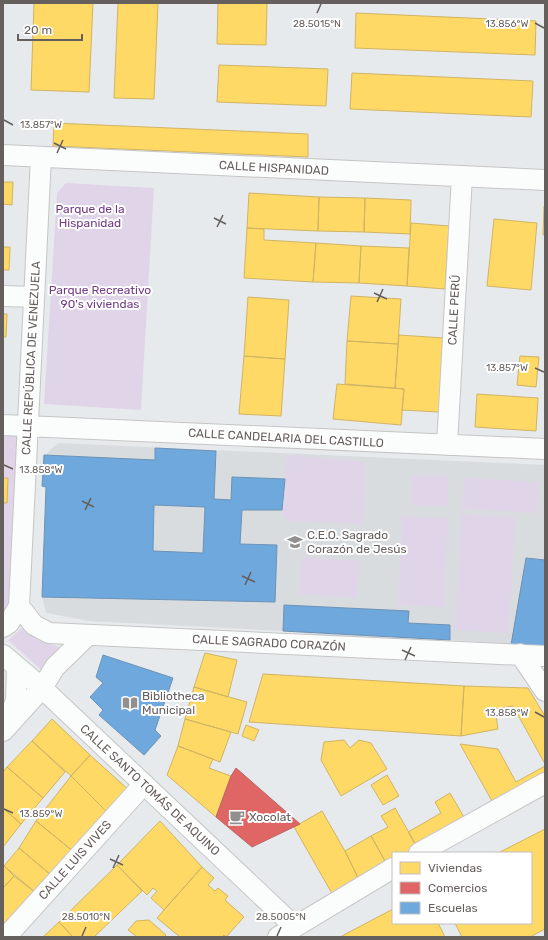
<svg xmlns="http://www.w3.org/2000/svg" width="548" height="940" font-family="Rubik,sans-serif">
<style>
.education{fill:#d8dcdf}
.green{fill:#e0d5e8}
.homes{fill:#ffd966;stroke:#d1b463}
.shops{fill:#e06666;stroke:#bb6463}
.schools{fill:#6fa8dc;stroke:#6c92b6;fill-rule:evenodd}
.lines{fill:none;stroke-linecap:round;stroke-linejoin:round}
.minor-casing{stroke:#c6c5c6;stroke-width:22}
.minor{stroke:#fbfcfc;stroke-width:20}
.ticks{fill:none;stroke:#655f5d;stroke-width:1.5}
.labels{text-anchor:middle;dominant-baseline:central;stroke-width:4;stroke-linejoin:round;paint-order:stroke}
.street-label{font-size:12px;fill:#655f5d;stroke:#fff}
.park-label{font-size:12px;fill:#723d84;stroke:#fff}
.poi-label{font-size:12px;fill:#655f5d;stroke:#fff;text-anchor:start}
.ticks-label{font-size:10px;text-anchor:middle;fill:#655f5d;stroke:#fff;stroke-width:4;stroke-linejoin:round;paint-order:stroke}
</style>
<rect width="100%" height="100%" fill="#e7eaec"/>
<!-- education -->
<path class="education" d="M58,443L545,465V646L450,640L356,639L283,631L89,621L46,613L42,597L46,487L42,486L44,455L47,456V453Z"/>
<!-- green -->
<path class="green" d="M66,183L154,188L141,410L44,404L57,193Z
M3,436H18L12,602L3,618Z
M287,455L366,462L363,524L288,521L282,510Z
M412,476H448V506L411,505Z
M464,478L538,482L537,513L462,509Z
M461,514L515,517L509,633L455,630Z
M402,516L448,518L444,607L398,605Z
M302,557L360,561L357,598L299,594Z
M22,628L39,641L60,647L41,670L8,640Z"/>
<!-- homes -->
<path class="homes" d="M34,3H93L89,92L31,90Z
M118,3H158L154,99L114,98Z
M218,3H267L266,45L217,44Z
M356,13L536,21L535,55L355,48Z
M219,65L328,69L326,106L217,102Z
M352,73L533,81L531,117L350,109Z
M54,123L308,134V157L53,146Z
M3,182H13L12,205L3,204Z
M249,193L319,197L318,231L247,228Z
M319,197L365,198L364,232L318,231Z
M365,198L411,200L410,234L364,232Z
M544,206H545V235H543Z
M494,219L537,223L531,290L487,286Z
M411,223L449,226L445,289L407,286Z
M247,228L264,229V240L316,243L313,282L244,278Z
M316,243L361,246L359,283L313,282Z
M361,246L409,248L407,286L359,283Z
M3,247H10L9,270H3Z
M351,296L401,299L398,344L347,341Z
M248,297L289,300L285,359L244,356Z
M3,314H7L6,337H3Z
M399,335L444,338L439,412L402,410L404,389L395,388Z
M347,341L398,344L395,388L345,384Z
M244,356L285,359L281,416L239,414Z
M520,356L539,357L536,387L517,385Z
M337,384L404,389L401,425L333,419Z
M477,394L538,398L536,431L475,427Z
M3,478H8L7,503H3Z
M205,653L237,660L228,697L194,687Z
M263,674L464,686L461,736L249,722Z
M464,686L528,688L545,716V764L513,706L495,709L498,729L461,736Z
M194,687L247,702L238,734L185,719Z
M52,719L90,755L71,776L32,741Z
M185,719L231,732L220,762L178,746Z
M246,725L259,730L254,741L242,736Z
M344,740L350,748L359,740L371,743L387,769L341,796L321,760L324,742Z
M32,741L65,772L43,798L7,767Z
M460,744L498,749L516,782L545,766V772L492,801Z
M178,746L213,759L209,768L231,776L216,817L167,775Z
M90,755L131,792L109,814L71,776Z
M7,767L43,798L21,824L3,808V772Z
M387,775L399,796L383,805L371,785Z
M71,776L109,814L74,852L36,821Z
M450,793L468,824L420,852L408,832L441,813L435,802Z
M3,808L21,824L3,847Z
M395,808L420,852L393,853V868L390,870L371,836L388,827L381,816Z
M322,811L345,851L361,884L334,897L294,827Z
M36,821L74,852L51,875L19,848Z
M160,821L202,867L164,910L151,898L157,891L153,888L147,895L117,865Z
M545,829V929L530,937H462L455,923H531V853H498Z
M371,836L390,870L361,884L345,851Z
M19,848L51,875L36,893L4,866Z
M3,865L14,876L3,888Z
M117,865L142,891L94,937H73L59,922Z
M202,867L214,878L208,885L215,891L218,888L228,896L225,900L244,917L226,937L224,935L222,937H180L157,918Z
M14,876L36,893L3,930V888Z
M393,909V923H438L445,937H340Z
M149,920L166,935L164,937H137L128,930L136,921Z
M59,922L73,937H43Z"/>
<!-- shops -->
<path class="shops" d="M236,768L300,824L252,847L216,817L231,776Z"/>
<!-- schools -->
<path class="schools" d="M155,448L216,451L214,499L231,500L232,477L285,479L282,510H242L240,544L277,545L275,602L42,597L46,487L42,486L44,455L155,460ZM154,505L205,507L203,553L153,551Z
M526,558L545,560V646L511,645Z
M284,605L409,611L408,623L450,625V640L283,631Z
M103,655L173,678L155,730L161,736L144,755L99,715L103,710L90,697L103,683L96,677Z"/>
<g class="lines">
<!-- minor casing -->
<g class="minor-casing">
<path id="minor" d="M3,155L545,180
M3,296L34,297
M3,425L545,449
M447,445L462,176
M19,606L34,625L49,633L545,656
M3,627L9,623L19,606L41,157
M520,654L545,691
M3,655L42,688L295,927
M7,723L16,700L17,667
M3,731L42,688L55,667L87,636
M419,853L545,783
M6,937L144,784
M278,937L393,868"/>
</g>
<!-- minor -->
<use href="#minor" class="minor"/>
</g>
<!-- ticks -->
<path class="ticks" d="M317,13L321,4M535,23L544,28M4,120L13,125M54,143L66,149M57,153L63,140M214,218L226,224M217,227L223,215M374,293L387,299M377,302L383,289M535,368L544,372M4,465L13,469M82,501L94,507M85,510L91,498M242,576L255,582M245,585L251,572M402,650L415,656M405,660L411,647M535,712L544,717M4,809L13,813M110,859L123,865M113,868L119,855M82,936L86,927M277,936L281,927"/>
<!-- icons -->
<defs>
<g id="school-bare" transform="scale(1.2)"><path d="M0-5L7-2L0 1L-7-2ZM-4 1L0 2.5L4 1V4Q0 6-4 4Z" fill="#92908f" stroke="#fff" stroke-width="2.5" paint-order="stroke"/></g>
<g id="library-bare" transform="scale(1.2)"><path d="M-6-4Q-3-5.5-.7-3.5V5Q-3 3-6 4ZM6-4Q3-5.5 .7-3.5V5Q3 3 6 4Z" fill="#92908f" stroke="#fff" stroke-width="2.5" paint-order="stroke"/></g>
<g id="cafe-bare" transform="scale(1.2)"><path d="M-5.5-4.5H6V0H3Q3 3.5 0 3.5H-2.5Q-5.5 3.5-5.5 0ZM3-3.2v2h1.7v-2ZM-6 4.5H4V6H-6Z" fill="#92908f" stroke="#fff" stroke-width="2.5" paint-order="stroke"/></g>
</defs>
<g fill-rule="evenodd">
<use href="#school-bare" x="295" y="542"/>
<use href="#library-bare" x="130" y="703"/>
<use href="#cafe-bare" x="237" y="817"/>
</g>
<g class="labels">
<!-- street labels -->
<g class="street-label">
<text transform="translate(274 168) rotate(3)">CALLE HISPANIDAD</text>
<text transform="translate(454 310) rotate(-87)">CALLE PERÚ</text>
<text transform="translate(31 358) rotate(-87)">CALLE REPÚBLICA DE VENEZUELA</text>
<text transform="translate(286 438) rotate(3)">CALLE CANDELARIA DEL CASTILLO</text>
<text transform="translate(269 643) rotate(3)">CALLE SAGRADO CORAZÓN</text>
<text transform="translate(150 790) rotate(43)">CALLE SANTO TOMÁS DE AQUINO</text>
<text transform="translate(75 860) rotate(-48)">CALLE LUIS VIVES</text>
</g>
<!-- park labels -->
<g class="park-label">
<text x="90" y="209">Parque de la<tspan x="90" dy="14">Hispanidad</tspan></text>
<text x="100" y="290">Parque Recreativo<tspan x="100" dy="14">90's viviendas</tspan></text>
</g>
<!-- poi labels -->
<g class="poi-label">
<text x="307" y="535">C.E.O. Sagrado<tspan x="307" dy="14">Corazón de Jesús</tspan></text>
<text x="142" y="696">Bibliotheca<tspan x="142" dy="14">Municipal</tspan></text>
<text x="249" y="817">Xocolat</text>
</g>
</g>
<g class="ticks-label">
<text x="317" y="27">28.5015°N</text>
<text x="507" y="27">13.856°W</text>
<text x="41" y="128">13.857°W</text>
<text x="507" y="371">13.857°W</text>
<text x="41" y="473">13.858°W</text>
<text x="507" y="716">13.858°W</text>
<text x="41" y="817">13.859°W</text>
<text x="86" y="920">28.5010°N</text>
<text x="281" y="920">28.5005°N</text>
</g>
<!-- border -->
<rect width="548" height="940" fill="none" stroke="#655f5d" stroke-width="8"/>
<!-- legend -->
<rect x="392" y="852" width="140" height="72" fill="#ffffff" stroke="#c1bfbe"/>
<rect x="400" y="862" width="20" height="12" fill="#ffd966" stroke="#c1bfbe"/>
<text x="428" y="872" font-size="12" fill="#655f5d">Viviendas</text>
<rect x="400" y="882" width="20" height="12" fill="#e06666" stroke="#c1bfbe"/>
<text x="428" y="892" font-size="12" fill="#655f5d">Comercios</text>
<rect x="400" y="902" width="20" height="12" fill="#6fa8dc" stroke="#c1bfbe"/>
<text x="428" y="912" font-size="12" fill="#655f5d">Escuelas</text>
<!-- scale -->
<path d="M18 34v6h64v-6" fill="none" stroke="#655f5d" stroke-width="2"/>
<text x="24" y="34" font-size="12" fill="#655f5d" stroke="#ffffff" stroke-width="3" paint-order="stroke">20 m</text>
</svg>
